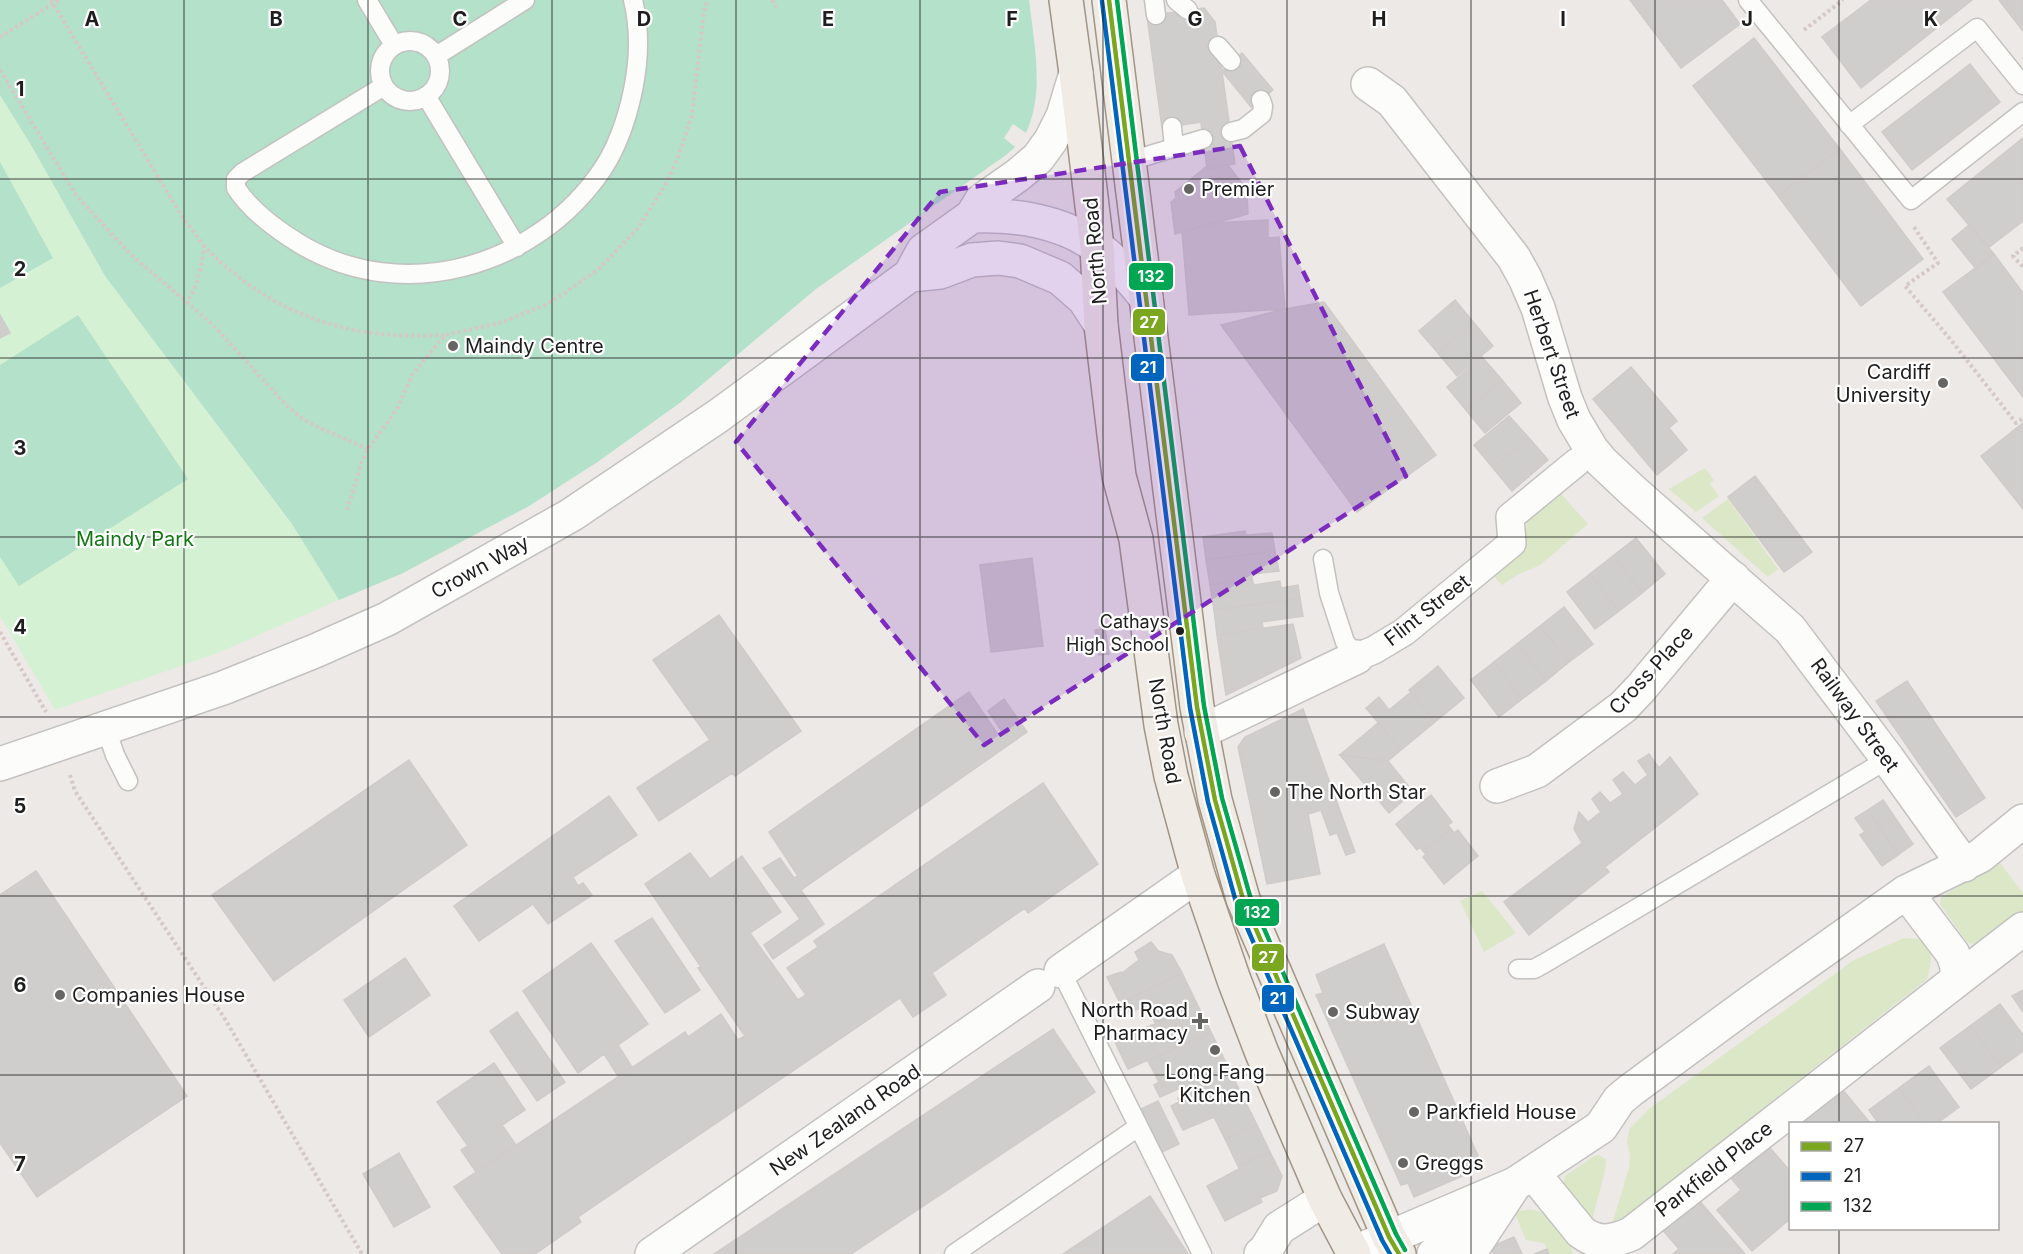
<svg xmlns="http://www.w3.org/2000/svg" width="2023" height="1254" font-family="Inter,sans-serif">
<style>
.grass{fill:#dbe7c6}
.park{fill:#d5f1d3}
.pitch{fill:#b4e1ca}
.building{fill:#d0cecc;stroke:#cfcbc8;stroke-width:1.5}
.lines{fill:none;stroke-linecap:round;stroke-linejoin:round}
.service-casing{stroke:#c3c2c1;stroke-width:21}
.pedestrian-casing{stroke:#c3c2c1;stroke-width:30}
.minor-casing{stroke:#c3c2c1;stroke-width:36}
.tertiary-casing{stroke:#c3c2c1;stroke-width:36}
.primary-casing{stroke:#a19584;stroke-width:36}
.path{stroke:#d5c8c7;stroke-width:4;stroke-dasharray:3 3;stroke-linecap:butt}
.service{stroke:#fcfcfb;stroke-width:18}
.pedestrian{stroke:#fcfcfb;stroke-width:27}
.minor{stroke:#fcfcfb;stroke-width:33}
.tertiary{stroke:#fcfcfb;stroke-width:33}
.primary{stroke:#f0ebe4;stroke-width:33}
.bus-1-casing{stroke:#fff;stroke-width:9}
.bus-2-casing{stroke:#fff;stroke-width:9}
.bus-3-casing{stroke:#fff;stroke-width:9}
.bus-1{stroke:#7aa620;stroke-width:4.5}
.bus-2{stroke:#0065bd;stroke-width:4.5}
.bus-3{stroke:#00a651;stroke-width:4.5}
.marked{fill:#7b2cbf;fill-opacity:0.2;stroke:#7b2cbf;stroke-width:4.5;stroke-dasharray:12 8;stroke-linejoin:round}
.grid{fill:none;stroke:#1e1e1e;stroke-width:1.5;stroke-opacity:0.55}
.poi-dot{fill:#666564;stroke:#fff;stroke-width:2}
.bus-dot{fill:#1e1e1e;stroke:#fff;stroke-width:2}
.labels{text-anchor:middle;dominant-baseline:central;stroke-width:4.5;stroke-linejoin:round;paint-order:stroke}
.bus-label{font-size:18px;fill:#1e1e1e;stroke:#fff;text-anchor:end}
.poi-label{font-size:20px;fill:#1e1e1e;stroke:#fff;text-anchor:start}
.street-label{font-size:20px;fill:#1e1e1e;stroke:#fff}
.park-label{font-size:20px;fill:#117712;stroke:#fff}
.grid-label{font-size:20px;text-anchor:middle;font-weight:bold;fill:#1e1e1e;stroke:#fff;stroke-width:4.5;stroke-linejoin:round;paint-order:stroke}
.line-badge{stroke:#fff;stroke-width:2}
.badge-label{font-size:16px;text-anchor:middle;font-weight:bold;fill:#fff}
</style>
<rect width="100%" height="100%" fill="#ece9e6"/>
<!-- grass -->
<path class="grass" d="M1705,468L1714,480L1710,484L1719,496L1696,512L1669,489Z
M1579,469L1585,475L1561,494L1588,524L1540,565L1517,575L1502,585L1492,574L1523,544L1528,518Z
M1728,499L1778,569L1768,577L1702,518Z
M1997,859L2023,893V913L1983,945H1975L1967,942L1940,904L1941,898Z
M1482,891L1516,933L1484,952L1460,901Z
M1904,938C1908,939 1915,938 1919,939C1936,945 1931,966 1927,979L1611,1228L1629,1168L1630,1155L1627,1141L1630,1128L1649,1109L1854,960Z
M1599,1155L1606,1160L1605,1170L1592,1221L1563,1185L1565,1176L1594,1156Z
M1519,1207L1520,1211C1528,1209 1537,1209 1544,1214C1554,1220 1572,1243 1573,1254H1549L1544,1243L1526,1240L1513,1209Z"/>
<!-- park -->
<path class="park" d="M0,95L31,145L105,276L292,524L339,600L215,654L55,710L0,616Z"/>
<!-- pitch -->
<path class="pitch" d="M0,0H1029C1034,44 1045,92 1026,133L1013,124L1004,138L1015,147L1006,155L816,289L681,402L599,461L529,506L401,574L339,600L292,524L105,276L31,145L0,95Z
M0,162L53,258L0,288Z
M78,315L188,479L19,586L0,557V365Z"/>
<!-- building -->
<path class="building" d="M1630,0H1722L1740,24L1681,68Z
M1871,0H1972L1861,88L1822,37Z
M1999,0H2023V31Z
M1204,8L1215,22L1235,164L1207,169L1201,122L1162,128L1147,16Z
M1754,38L1840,149L1778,196L1693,86Z
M1242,53L1273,90L1251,107L1222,71Z
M1970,64L2000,102L1912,170L1882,132Z
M2023,138V221L1988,248L1947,199Z
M1840,149L1923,259L1861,306L1778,196Z
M1228,165L1247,190L1248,214L1175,234L1171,202L1176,198L1175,192L1207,166V169Z
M1268,220V238L1279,237L1285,309L1189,315L1182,232L1211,223Z
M1969,225L1994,254L1976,269L1952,239Z
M1994,254L2023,293V397L1943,292Z
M1455,300L1474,323L1438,353L1419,331Z
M1324,302L1436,455L1357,512L1221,325L1285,309Z
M0,315L10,333L0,338Z
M1474,323L1493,346L1457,376L1438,353Z
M1482,357L1502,380L1466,410L1447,387Z
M1631,367L1677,421L1669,428L1687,450L1657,475L1593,399Z
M1502,380L1521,403L1485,433L1466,410Z
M1509,416L1529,438L1493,468L1474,445Z
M2023,423V509L1981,456Z
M1529,438L1548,460L1512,491L1493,468Z
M1755,476L1812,552L1784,572L1728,497Z
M1245,531L1246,535L1272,533L1275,551L1206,560L1203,537Z
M1636,538L1665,574L1642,593L1613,556Z
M1275,551L1279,571L1252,574V579L1210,585L1206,560Z
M1613,556L1642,593L1619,611L1590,574Z
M1032,558L1043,646L991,652L980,565Z
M1590,574L1619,611L1595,629L1567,592Z
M1252,579L1254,585L1280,581L1281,588L1298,585L1300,598L1214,610L1210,585Z
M1300,598L1303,616L1262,622L1263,628L1217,635L1214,610Z
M1564,607L1593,644L1569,662L1540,626Z
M719,615L801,731L735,776L732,773L659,821L637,788L710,740L653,660Z
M1293,624L1301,658L1226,695L1217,635Z
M1540,626L1569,662L1546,681L1517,644Z
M1105,628L1109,654L1099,655L1095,630Z
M1517,644L1546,681L1522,699L1494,662Z
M1494,662L1522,699L1499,717L1471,680Z
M1438,666L1464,698L1435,722L1409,690Z
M1907,681L1985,798L1956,817L1876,701Z
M969,692L999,736L1003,733L988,711L1004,699L1027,732L801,890L824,924L773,959L764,945L800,919L763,868L780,858L794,878L798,876L769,832Z
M1411,692L1435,722L1401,750L1366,708L1379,697L1389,710Z
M1303,709L1355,852L1346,855L1337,833L1330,835L1321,810L1308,814L1320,874L1267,884L1238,747L1245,737Z
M1378,723L1401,750L1388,761L1340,755Z
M1649,754L1659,768L1670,757L1698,794L1605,867L1609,872L1529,935L1504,902L1582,843L1574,829L1579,812L1588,822L1601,812L1592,799L1600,792L1610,803L1623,794L1613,780L1623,772L1635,785L1648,775L1638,761Z
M1340,755L1388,761L1413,792L1389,813Z
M409,760L467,845L274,981L212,895Z
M1043,783L1098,864L1028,913L1025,908L932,973L946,995L913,1017L900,998L578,1217L581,1222L535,1254H502L454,1187L685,1032L688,1037L721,1014L738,1040L745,1036L698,968L701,967L645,884L690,853L710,879L742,856L781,912L750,933L798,1000L806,995L787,968L818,947L814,941Z
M1431,795L1452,822L1448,825L1451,829L1423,851L1420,847L1417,850L1396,824Z
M609,796L637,835L573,877L578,886L583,883L592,895L548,924L533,904L479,941L454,906Z
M1883,800L1913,844L1898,855L1868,810Z
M1868,810L1898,855L1882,866L1860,835L1865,832L1855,818Z
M1451,829L1454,833L1458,830L1478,856L1444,884L1423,857L1426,854L1423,851Z
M36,871L187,1096L37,1197L0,1143V895Z
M652,918L700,990L665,1013L615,941Z
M1151,942L1158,951L1172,955L1182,973L1120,1003L1107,977L1121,972L1122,973L1139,960L1135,952Z
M591,943L648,1024L618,1045L632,1067L618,1076L604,1054L578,1073L523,991Z
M1384,944L1483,1167L1414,1197L1408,1183L1401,1185L1316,995L1323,993L1316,975Z
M405,958L430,995L369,1037L344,1000Z
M1182,973L1197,1004L1155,1023L1147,1005L1127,1014L1120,1003Z
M2023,990V1012L2012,996Z
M1197,1004L1211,1032L1128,1069L1115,1042Z
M2000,1004L2023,1035V1051L2001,1067L1970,1026Z
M517,1012L565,1082L537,1101L490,1031Z
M1970,1026L2001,1067L1971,1089L1940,1048Z
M1053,1029L1095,1092L851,1254H714Z
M1211,1032L1228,1067L1160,1097L1154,1085L1159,1082L1148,1061Z
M494,1063L525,1110L502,1125L516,1145L476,1172L461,1150L468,1146L437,1102Z
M1929,1066L1959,1107L1936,1124H1925L1899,1088Z
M1228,1067L1257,1125L1225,1139L1214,1117L1183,1130L1171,1106L1179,1102L1178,1098L1182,1096L1179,1089Z
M1899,1088L1925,1124H1879L1869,1110Z
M1842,1089L1871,1124H1806L1804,1122Z
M1158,1101L1179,1144L1162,1152L1141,1109Z
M1257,1125L1270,1152L1238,1166L1225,1139Z
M1764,1141L1790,1171V1219L1752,1251L1717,1210L1741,1190L1726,1172Z
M1270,1152L1282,1176L1277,1191L1260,1198L1262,1202L1225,1221L1207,1186L1239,1169L1238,1166Z
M399,1153L430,1207L394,1227L363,1174Z
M1150,1196L1188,1254H1063Z
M1697,1198L1745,1254H1673L1679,1249L1661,1228Z
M1514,1237L1522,1254H1494L1490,1247Z
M1547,1249L1549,1254H1534Z"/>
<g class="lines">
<!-- service casing -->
<g class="service-casing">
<path id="service" d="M367,0L394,45
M1154,0L1156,15
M1176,0L1188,10
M1748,0L1911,200L2023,112
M380 71a30 30 0 1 1 60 0a30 30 0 1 1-60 0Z
M1218,46L1231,61
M436,56L525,0
M384,86L242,173L236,179V188C251,211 277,230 300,244C403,306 536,267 602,170C618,146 627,119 633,90C639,61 640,29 633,0
M426,96L517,247
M1849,125L1977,28L2023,85
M1172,127L1174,147
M1231,132L1243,129L1262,114L1263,106L1261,100
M1130,161L1203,139
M1323,559L1329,593L1345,642L1357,657
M106,729L115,755L128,781
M1518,969H1534L1545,963L1888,759
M1061,971L1202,1254
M954,1254L1138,1127"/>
</g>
<!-- pedestrian casing -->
<g class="pedestrian-casing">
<path id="pedestrian" d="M1357,657L1374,650L1404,632L1512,543L1510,517L1577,462"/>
</g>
<!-- minor casing -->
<g class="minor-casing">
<path id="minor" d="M1368,84L1392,101L1514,258L1525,278L1538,308L1565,398L1574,420L1592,450L1601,461L1634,492L1790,629L1888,759L1964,865
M1201,732L1357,657
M1497,786L1537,771L1623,707L1641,688L1733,578
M1061,971L1198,875
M1957,980L2023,929
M1533,1173L1581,1232C1598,1245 1612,1242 1631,1234L1957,980V967L1953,954L1906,892
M1353,1253L1515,1184L1601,1127L1619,1100L1631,1090L1752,1001L1906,892L1980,856L2023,821
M652,1254L1038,986
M1261,1254L1265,1251L1279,1228L1325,1199
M1434,1254L1483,1231
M1469,1254L1515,1184"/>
</g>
<!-- tertiary casing -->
<g class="tertiary-casing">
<path id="tertiary" d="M972,216C1014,214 1062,221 1097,247C1116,261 1132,280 1146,298
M910,275L940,272L972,260L998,258L1020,261L1060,278L1084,299L1101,325
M0,764L223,688L315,651L387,619L571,515L718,416L910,275L923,251L972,216L981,201L1018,175L1038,158L1051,140L1063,116L1076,73"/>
</g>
<!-- primary casing -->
<g class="primary-casing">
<path id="primary" d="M1066,0L1076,73L1097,247L1101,325L1119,476L1136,539L1161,725L1171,776L1198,875L1234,980L1262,1053L1325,1199L1354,1254
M1109,0L1197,707L1215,800L1243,899L1389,1237L1399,1254"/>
</g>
<!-- path -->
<path class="path" d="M51,0L181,215L204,246
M772,0L776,7
M1804,30L1843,0
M0,37L59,0
M0,70L76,195L131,255L187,302
M1914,227L1938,263L1905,286L1951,340L2016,423L2023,418
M2023,248L2013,256L2023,267
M368,449L320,428L303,419L288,407L215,327L187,302C198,285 202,266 204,246C271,315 349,341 444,335
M347,510L361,464L368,449L397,409L412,375L445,335L500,323L545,305L565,293L600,268L638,228L667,182L678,157L692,115L703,18L707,0
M0,632L46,712
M70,775L75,791L225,1019L362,1254"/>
<!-- service -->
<use href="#service" class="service"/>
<!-- pedestrian -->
<use href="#pedestrian" class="pedestrian"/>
<!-- minor -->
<use href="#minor" class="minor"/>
<!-- tertiary -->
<use href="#tertiary" class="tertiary"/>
<!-- primary -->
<use href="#primary" class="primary"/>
<!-- bus-1 casing -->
<g class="bus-1-casing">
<path id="bus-1" d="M1109,0L1197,707L1215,800L1243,899L1389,1237L1399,1254"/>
</g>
<!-- bus-2 casing -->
<g class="bus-2-casing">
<path id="bus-2" d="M1102,1L1190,708L1208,802L1236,902L1382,1240L1390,1254"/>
</g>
<!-- bus-3 casing -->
<g class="bus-3-casing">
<path id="bus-3" d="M1117,0L1204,706L1222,798L1250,896L1396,1234L1405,1250"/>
</g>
<!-- bus-1 -->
<use href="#bus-1" class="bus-1"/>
<!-- bus-2 -->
<use href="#bus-2" class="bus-2"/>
<!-- bus-3 -->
<use href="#bus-3" class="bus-3"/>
</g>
<!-- marked area -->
<path class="marked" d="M1240,146L1406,476L984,745L736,442L940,192Z"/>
<!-- grid -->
<path class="grid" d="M184,0V1254M368,0V1254M552,0V1254M736,0V1254M920,0V1254M1103,0V1254M1287,0V1254M1471,0V1254M1655,0V1254M1839,0V1124M0,179H2023M0,358H2023M0,537H2023M0,717H2023M0,896H2023M0,1075H2023M1839,1228V1254"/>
<!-- markers -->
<g class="poi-dot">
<circle cx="1189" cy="189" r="6"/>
<circle cx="453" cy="346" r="6"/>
<circle cx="1943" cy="383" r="6"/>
<circle cx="1275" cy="792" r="6"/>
<circle cx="60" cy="995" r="6"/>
<circle cx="1333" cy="1012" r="6"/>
<path d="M1197 1012h6v6h6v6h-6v6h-6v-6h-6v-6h6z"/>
<circle cx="1215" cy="1050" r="6"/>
<circle cx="1414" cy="1112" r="6"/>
<circle cx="1403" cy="1163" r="6"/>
</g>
<circle class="bus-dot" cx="1180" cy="631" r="5"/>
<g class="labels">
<!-- bus labels -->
<g class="bus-label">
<text x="1169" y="621">Cathays<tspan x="1169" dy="23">High School</tspan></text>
</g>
<!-- poi labels -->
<g class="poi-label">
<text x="1201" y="189">Premier</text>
<text x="465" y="346">Maindy Centre</text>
<text x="1931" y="372" text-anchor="end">Cardiff<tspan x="1931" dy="23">University</tspan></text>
<text x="1287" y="792">The North Star</text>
<text x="72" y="995">Companies House</text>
<text x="1188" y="1010" text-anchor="end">North Road<tspan x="1188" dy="23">Pharmacy</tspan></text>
<text x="1345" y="1012">Subway</text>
<text x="1215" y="1072" text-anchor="middle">Long Fang<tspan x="1215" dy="23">Kitchen</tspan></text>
<text x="1426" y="1112">Parkfield House</text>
<text x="1415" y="1163">Greggs</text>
</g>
<!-- street labels -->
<g class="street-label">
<text transform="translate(1095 251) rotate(-95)">North Road</text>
<text transform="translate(1552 354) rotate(71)">Herbert Street</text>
<text transform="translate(480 567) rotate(-29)">Crown Way</text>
<text transform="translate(1427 610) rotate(-38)">Flint Street</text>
<text transform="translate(1651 670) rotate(-47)">Cross Place</text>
<text transform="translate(1855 715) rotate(54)">Railway Street</text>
<text transform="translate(1165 731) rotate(80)">North Road</text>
<text transform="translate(845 1120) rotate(-35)">New Zealand Road</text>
<text transform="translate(1714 1169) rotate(-38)">Parkfield Place</text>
</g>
<!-- park labels -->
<g class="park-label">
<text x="135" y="539">Maindy Park</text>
</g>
</g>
<g class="grid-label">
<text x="92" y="26">A</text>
<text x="276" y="26">B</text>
<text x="460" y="26">C</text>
<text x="644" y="26">D</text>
<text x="828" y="26">E</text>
<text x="1012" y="26">F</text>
<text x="1195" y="26">G</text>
<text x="1379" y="26">H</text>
<text x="1563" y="26">I</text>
<text x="1747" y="26">J</text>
<text x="1931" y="26">K</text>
<text x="20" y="96">1</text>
<text x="20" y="276">2</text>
<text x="20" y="455">3</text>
<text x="20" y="634">4</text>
<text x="20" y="813">5</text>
<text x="20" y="992">6</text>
<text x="20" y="1171">7</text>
</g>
<g class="line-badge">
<rect x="1128" y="262" width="46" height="29" rx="6" fill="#00a651"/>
<rect x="1132" y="308" width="34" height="28" rx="6" fill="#7aa620"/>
<rect x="1130" y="353" width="35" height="29" rx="6" fill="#0065bd"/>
<rect x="1234" y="898" width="46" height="29" rx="6" fill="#00a651"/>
<rect x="1251" y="943" width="34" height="29" rx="6" fill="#7aa620"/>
<rect x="1261" y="984" width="34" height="29" rx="6" fill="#0065bd"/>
</g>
<g class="badge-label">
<text x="1151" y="282">132</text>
<text x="1149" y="328">27</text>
<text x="1148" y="373">21</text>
<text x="1257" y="918">132</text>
<text x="1268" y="963">27</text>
<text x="1278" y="1004">21</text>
</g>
<!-- legend -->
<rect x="1789" y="1122" width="210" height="108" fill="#ffffff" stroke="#a5a5a5" stroke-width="1.5"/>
<rect x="1801" y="1142" width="30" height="9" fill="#7aa620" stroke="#a5a5a5" stroke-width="1.5"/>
<text x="1843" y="1152" font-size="18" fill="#1e1e1e">27</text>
<rect x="1801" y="1172" width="30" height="9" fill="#0065bd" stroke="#a5a5a5" stroke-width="1.5"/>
<text x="1843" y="1182" font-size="18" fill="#1e1e1e">21</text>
<rect x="1801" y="1202" width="30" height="9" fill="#00a651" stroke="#a5a5a5" stroke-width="1.5"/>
<text x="1843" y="1212" font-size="18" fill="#1e1e1e">132</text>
</svg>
